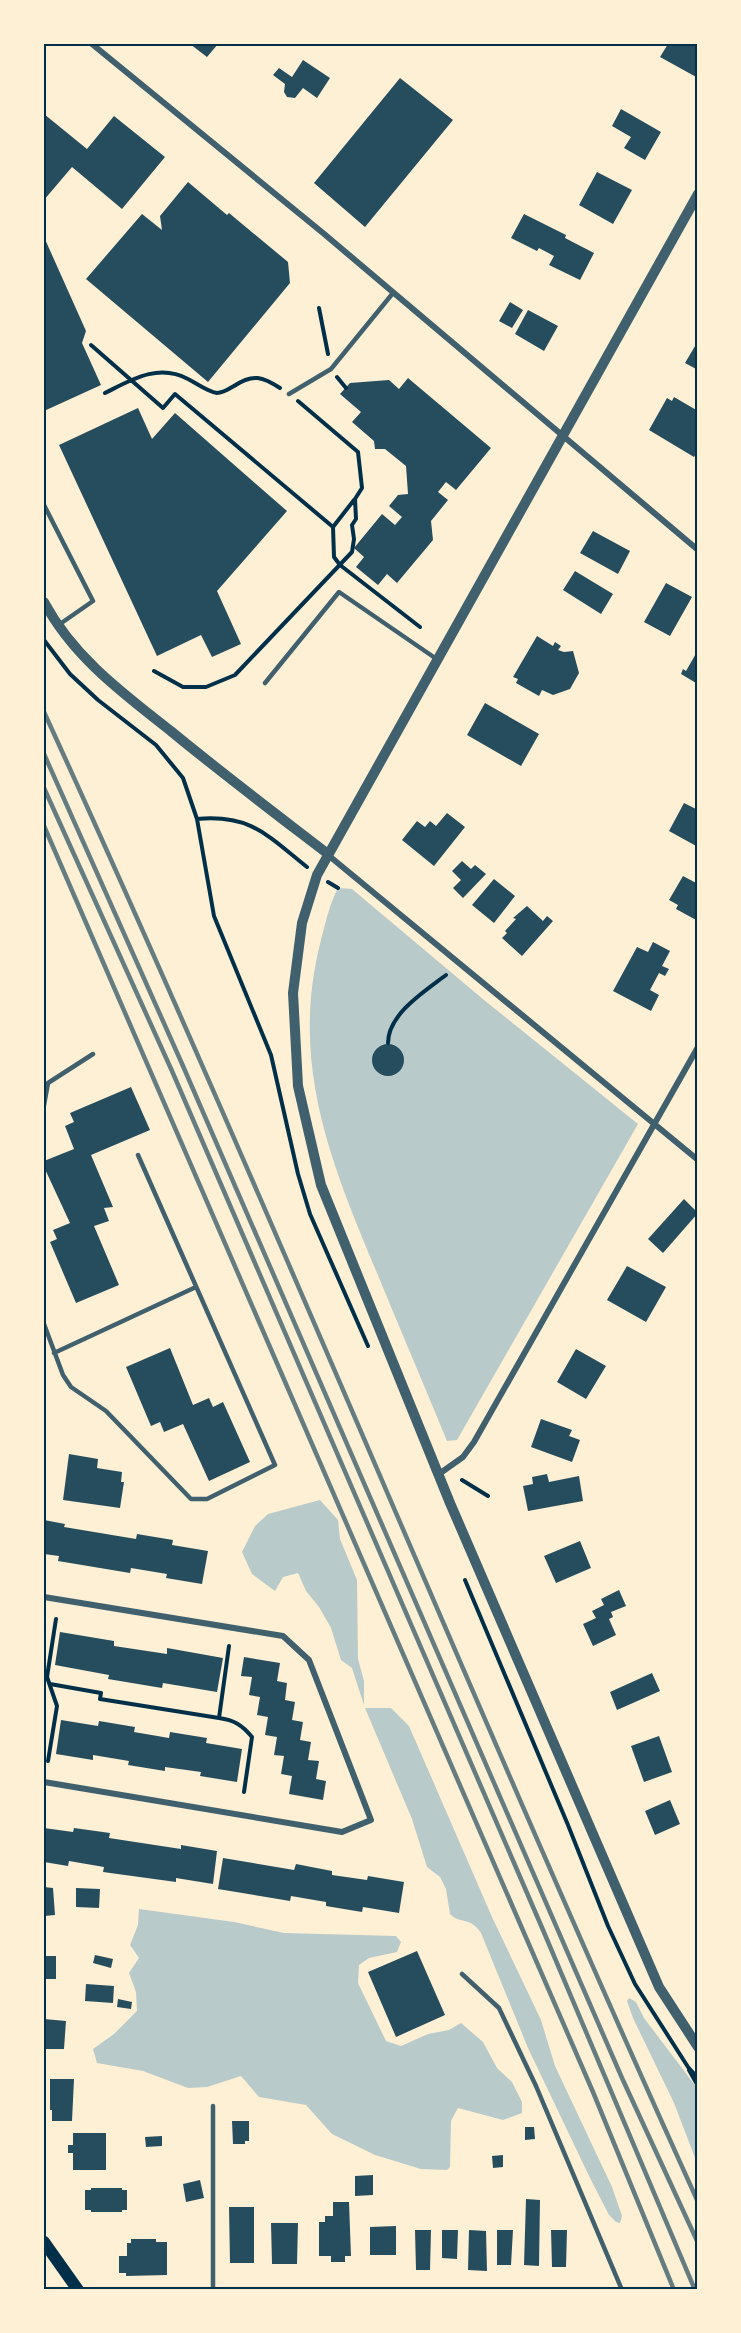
<svg xmlns="http://www.w3.org/2000/svg" width="741" height="2333" font-family="Spectral,serif">
<style>
.green{fill:#b9caca}
.building{fill:#264d5e}
.lines{fill:none;stroke-linecap:round;stroke-linejoin:round}
.path{stroke:#003049;stroke-width:4}
.service{stroke:#3f606c;stroke-width:4.5}
.minor{stroke:#3f606c;stroke-width:6}
.tertiary{stroke:#3f606c;stroke-width:10}
.secondary{stroke:#003049;stroke-width:12}
.rail{stroke:#657d81;stroke-width:4.5}
.neatline{fill:none;stroke:#003049;stroke-width:2}
</style>
<rect width="100%" height="100%" fill="#fdf0d5"/>
<!-- green -->
<path class="green" d="M338,888L352,889L484,1000L638,1124L457,1440L447,1441C424,1385 400,1329 377,1273C331,1163 290,1065 320,944C325,925 329,905 338,888Z
M320,1500L338,1520L340,1539L357,1580L358,1659L364,1681V1705L352,1668L341,1660L331,1628L319,1607L306,1591L298,1573L283,1577L275,1591L252,1574L242,1552L255,1526L268,1514Z
M365,1708H391L409,1726L492,1917L541,2020L555,2066L612,2187L622,2216L620,2223L616,2222L609,2215L590,2178L528,2048L481,1933C470,1916 461,1925 450,1914L446,1889L440,1877L427,1867L412,1819Z
M139,1909L234,1922L284,1933L396,1936L401,1942L397,1952L369,1958L359,1965L358,1983L386,2041L401,2046L428,2034L449,2030L461,2023L483,2042L497,2068L512,2082L522,2102V2113L503,2120L458,2108L451,2121L450,2167L447,2170L421,2169L375,2155L332,2134L306,2105L259,2097L241,2076L207,2087L188,2088L143,2071L97,2063L93,2049L114,2034L137,2011L136,1992L129,1973L139,1958L130,1945L138,1925Z
M629,1998L636,2002L644,2018L697,2088V2163L674,2103L633,2018L627,2001Z"/>
<!-- building -->
<path class="building" d="M190,44H218L207,57Z
M668,44H698V78L660,57Z
M303,60L330,78L317,98L303,88L295,98L287,97L284,92L285,84L273,75L279,68L292,77Z
M400,78L453,120L365,227L314,183Z
M621,109L661,132L645,160L624,148L631,137L612,126Z
M44,114L87,149L114,116L165,157L122,209L72,167L44,200Z
M597,172L632,190L613,224L579,205Z
M188,182L227,215L229,213L288,262L290,283L208,382L86,279L142,214L162,230L160,216Z
M524,214L566,235L565,238L594,253L580,280L549,265L554,256L539,248L537,251L511,238Z
M44,237L86,331L82,343L101,385L44,411Z
M510,302L523,310L512,328L499,321Z
M528,310L558,326L544,351L515,334Z
M698,341V370L685,363Z
M408,378L491,448L456,490L446,482L438,492L448,500L431,521L433,540L397,583L387,574L378,585L356,567L364,557L354,548L382,514L395,525L402,517L389,506L398,495L408,494L406,466L385,449H375L374,441L352,422L361,412L340,394L350,383L389,380L399,389Z
M674,397L698,411V451L694,457L649,430L667,398L672,401Z
M138,408L152,439L175,413L287,511L217,591L241,644L212,657L201,635L157,656L59,445Z
M593,531L630,551L618,574L580,553Z
M575,571L613,594L601,614L563,590Z
M666,583L692,597L670,636L644,622Z
M537,636L553,646L555,642L561,646L558,650L564,652L573,651L579,673L570,689L553,695L542,690L539,696L516,683L518,679L513,677Z
M698,650V681L696,683L681,674L683,669L686,671Z
M485,703L539,734L521,766L467,735Z
M684,803L698,810V847L669,831Z
M447,813L465,827L434,866L402,840L417,821L425,827L430,821L436,826Z
M462,861L471,869L475,865L486,874L463,898L453,888L461,880L452,871Z
M683,876L698,884V921L676,909L678,905L669,900Z
M494,879L515,896L494,923L472,905Z
M527,906L543,921L547,916L553,921L522,956L502,938L507,933L505,931L516,919L513,918Z
M653,942L670,951L662,966L669,969L665,976L659,973L650,990L659,995L651,1011L613,991L637,947L648,952Z
M372 1060a16 16 0 1 1 32 0a16 16 0 1 1-32 0Z
M131,1087L150,1130L91,1155L113,1207L104,1208L109,1221L94,1226L119,1285L76,1303L50,1242L57,1239L53,1230L70,1223L44,1167V1161L74,1149L65,1126L74,1122L70,1113Z
M684,1199L698,1213L663,1253L648,1239Z
M627,1266L666,1287L646,1322L607,1300Z
M170,1348L193,1405L209,1398L213,1407L223,1402L250,1462L209,1481L183,1424L164,1432L160,1422L151,1426L126,1367Z
M576,1349L606,1366L586,1399L557,1382Z
M541,1419L572,1430L569,1436L580,1440L572,1462L531,1447Z
M69,1454L98,1459L97,1468L122,1472L121,1482H124L120,1508L63,1500Z
M547,1474L549,1482L579,1476L583,1501L528,1511L523,1486L533,1484L532,1477Z
M44,1520L65,1524L64,1527L136,1539L137,1534L173,1540L172,1545L208,1551L202,1584L166,1578L167,1574L131,1568L130,1573L58,1561L59,1556L44,1554Z
M580,1541L591,1568L556,1583L544,1556Z
M619,1590L626,1606L611,1612L613,1617L609,1619L616,1635L593,1646L583,1624L596,1618L592,1611L604,1605L601,1599Z
M60,1632L114,1641V1646L167,1654V1648L223,1658L217,1692L163,1683L162,1688L108,1679L109,1675L55,1665Z
M244,1657L280,1663L277,1681L287,1683L285,1700L295,1702L292,1720L303,1722L300,1740L311,1742L308,1760L319,1761L316,1779L326,1781L323,1800L289,1794L292,1776L281,1774L284,1756L274,1755L277,1737L265,1735L268,1717L257,1715L260,1697L249,1695L252,1677L241,1676Z
M652,1673L660,1691L617,1710L610,1692Z
M61,1720L98,1726L99,1721L135,1727L134,1732L169,1738L170,1732L207,1738L206,1743L242,1749L237,1782L200,1776L201,1772L165,1767V1771L128,1765L129,1761L93,1755V1760L56,1754Z
M659,1736L672,1772L644,1782L631,1746Z
M670,1800L680,1824L655,1835L645,1811Z
M44,1828L73,1832L74,1828L110,1833L109,1838L181,1849V1845L217,1851L213,1884L176,1878V1882L103,1872L104,1867L69,1861L68,1866L44,1862Z
M223,1858L294,1870L296,1864L332,1871V1875L367,1880L368,1876L404,1882L399,1913L363,1907L362,1912L326,1906V1902L291,1896L290,1901L218,1889Z
M44,1887L53,1888L55,1915L44,1916Z
M76,1888L100,1889L99,1908L76,1907Z
M44,1940H46V1956H56V1979H44Z
M417,1951L445,2015L396,2037L368,1972Z
M95,1955L113,1959L111,1968L93,1963Z
M86,1984L114,1986L113,2003L85,2001Z
M118,1999L132,2002L131,2009L117,2007Z
M44,2019L66,2021L64,2049H44Z
M50,2079H74L72,2121H52V2110H50Z
M232,2121H249V2141H245V2144H233Z
M525,2127H534L535,2139L525,2140Z
M73,2133H106V2170H73V2153H68V2145H73Z
M162,2136V2146L146,2147L145,2137Z
M503,2155V2167L493,2168L492,2156Z
M373,2175V2195L355,2196V2176Z
M200,2180L204,2198L186,2202L183,2184Z
M91,2188H122V2190H127V2210H122V2212H91V2210H85V2190H91Z
M526,2199L540,2200L539,2266L524,2265Z
M333,2202H349L351,2256H345V2262H331V2256H319V2222H325V2216H333Z
M229,2207H254V2263H230Z
M271,2223H298L297,2264H272Z
M396,2226V2255H370V2227Z
M415,2230H431L430,2270H416Z
M442,2230H458L457,2259L442,2258Z
M469,2230L486,2231L487,2271L468,2270Z
M497,2230H513L511,2265H497Z
M551,2230H567L566,2267H552Z
M131,2239H156V2242H167V2275L126,2276V2273H119V2256H127V2243H131Z"/>
<g class="lines">
<!-- path -->
<path class="path" d="M319,308L328,354
M91,345L163,408L175,394L333,527
M337,377L346,388
M105,393C131,380 158,363 188,379C196,383 208,392 217,393C223,393 229,389 234,386C253,373 263,377 280,388
M354,500L333,527L334,557L340,565L420,627
M44,640L70,674L98,700L156,745L183,778L197,819L214,916L271,1055L298,1174L310,1214L368,1346
M154,671L183,687H206L235,675L352,552L354,539L352,525L356,519L355,499L362,488L358,452L298,401
M197,819C251,814 268,836 307,867
M328,882L338,888
M388,1043C388,1014 425,991 446,975
M462,1480L488,1496
M465,1580L568,1825L608,1926L635,1984L688,2067L698,2078
M50,1684L101,1693L100,1699L219,1718L229,1646
M219,1718C234,1720 242,1725 252,1737L244,1792
M48,1761L57,1706L47,1677L56,1619
M689,2070L698,2086"/>
<!-- service -->
<path class="service" d="M289,394L331,369L393,293
M44,505L93,601L60,624
M265,683L339,592L438,660
M44,1105L48,1083L93,1054
M44,1324L63,1375L71,1387L106,1411L191,1499H207L275,1465L138,1155
M54,1353L196,1287
M462,1974L499,2008L536,2086L622,2290
M213,2106V2290"/>
<!-- minor -->
<path class="minor" d="M92,44L323,233L698,550
M328,855L698,1160
M439,1474L463,1457L474,1442L698,1047
M44,1597L283,1636L309,1660L371,1820L342,1832L44,1782"/>
<!-- tertiary -->
<path class="tertiary" d="M698,194L317,875L302,923L293,993L298,1086L321,1185L450,1503L659,1987L698,2047
M44,602C74,658 124,694 172,732C223,774 276,814 328,854"/>
<!-- secondary -->
<path class="secondary" d="M44,2242L78,2290"/>
<!-- rail -->
<path class="rail" d="M44,712C270,1205 474,1708 698,2202
M44,754L183,1066L622,2078L698,2243
M44,788L172,1071L543,1930L695,2290
M44,826L593,2092L674,2290"/>
</g>
<!-- border -->
<rect width="741" height="2333" fill="none" stroke="#fdf0d5" stroke-width="90"/>
<rect x="45" y="45" width="651" height="2243" class="neatline"/>
</svg>
